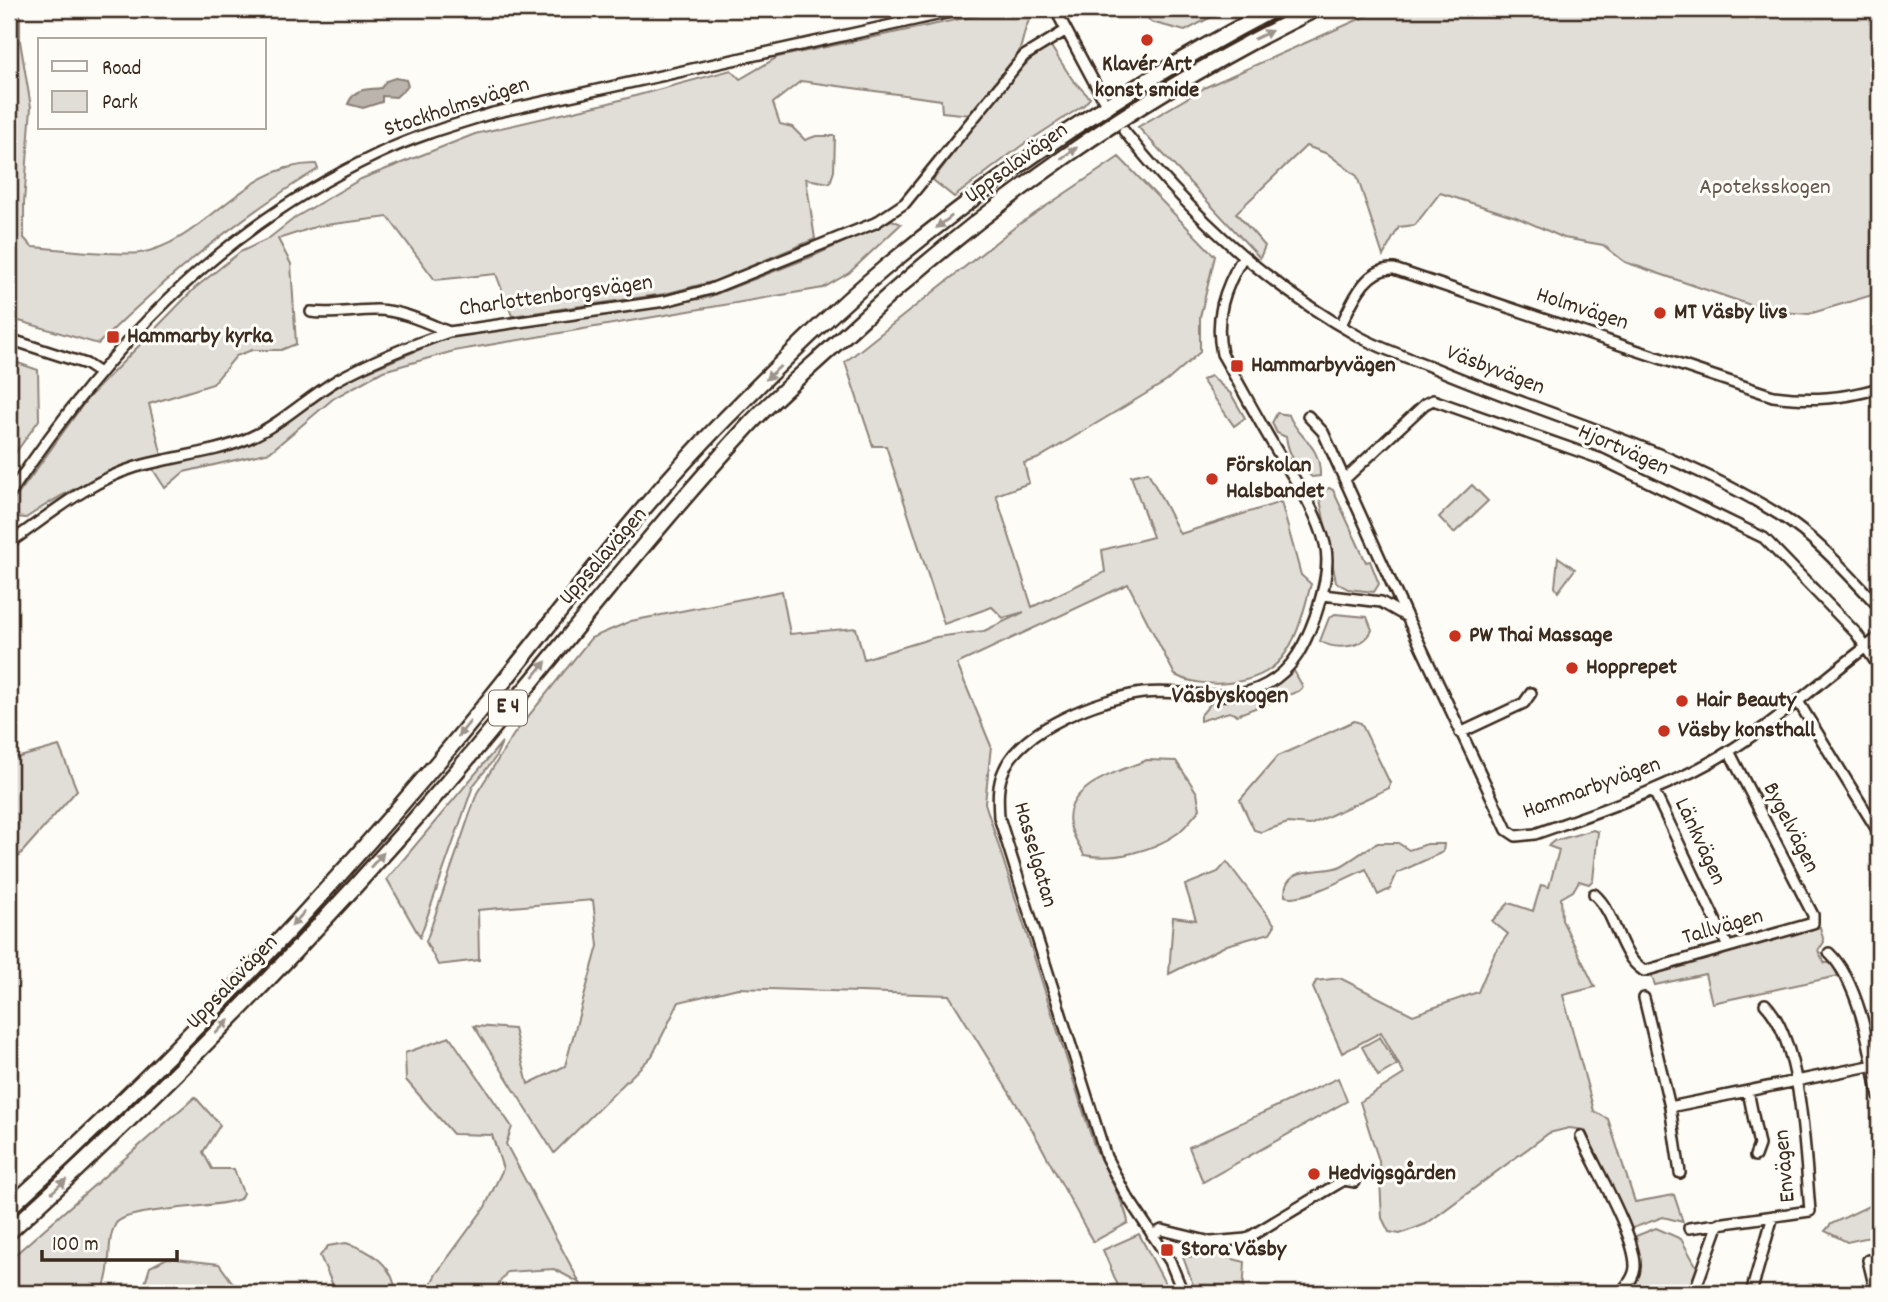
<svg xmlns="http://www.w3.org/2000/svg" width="1888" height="1302" font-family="Dekko,sans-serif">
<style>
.green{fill:#e1ded7;stroke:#8e847a;stroke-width:2}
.water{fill:#bbb4ad;stroke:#887d74;stroke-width:2}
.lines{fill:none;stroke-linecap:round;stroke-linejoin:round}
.minor-casing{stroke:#3b2a1e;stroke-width:14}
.highway-casing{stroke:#3b2a1e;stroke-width:19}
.minor{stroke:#fdfcf7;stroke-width:9}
.highway{stroke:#fdfcf7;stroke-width:14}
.oneway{fill:#9c938a}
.poi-dot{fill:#c8321e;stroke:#fdfcf7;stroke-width:2.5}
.labels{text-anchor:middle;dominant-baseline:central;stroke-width:6;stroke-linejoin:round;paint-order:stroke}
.shield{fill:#fdfcf7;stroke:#75695f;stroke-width:2}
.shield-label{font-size:21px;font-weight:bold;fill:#3b2a1e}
.poi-label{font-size:23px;font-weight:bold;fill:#3b2a1e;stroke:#fdfcf7;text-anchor:start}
.street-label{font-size:23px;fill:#3b2a1e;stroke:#fdfcf7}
.park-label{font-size:23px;fill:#64574c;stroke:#fdfcf7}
.neighbourhood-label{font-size:24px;font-weight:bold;fill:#3b2a1e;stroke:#fdfcf7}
</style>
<rect width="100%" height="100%" fill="#fdfcf7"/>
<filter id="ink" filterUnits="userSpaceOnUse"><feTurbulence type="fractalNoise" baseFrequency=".0143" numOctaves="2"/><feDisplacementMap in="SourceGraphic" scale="14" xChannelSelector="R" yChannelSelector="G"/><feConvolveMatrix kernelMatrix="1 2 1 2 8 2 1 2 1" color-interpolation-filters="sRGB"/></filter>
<g filter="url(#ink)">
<!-- green -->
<path class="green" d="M9,9H16L20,14V41L31,107L24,203V238L32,247C60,249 115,256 140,253C206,242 242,163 316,164L318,169C237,219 166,277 98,344L9,318V135L13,94L9,93Z
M1008,9L1039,11C1023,19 1025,40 1018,54C1005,75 986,95 971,115L942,112L941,100L801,81L773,103L780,124L792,127L805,140L816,136H835L834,171L830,183L806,179L815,239L715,281L664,294L512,316L496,274L435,280L388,217L318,226L278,239L291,264L296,344L281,350H252L236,356L213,384L149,404L162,456C111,468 68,489 26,518L16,517L15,499L87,399L195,288L240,252L268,239L296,217L361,179L475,134L609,103L731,70L740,79L778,57Z
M1153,9H1226L1185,31L1151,22L1144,13Z
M1382,9H1879V293L1809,314L1768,311L1625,262L1603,245L1564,238L1516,217L1440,193L1415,225L1399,227L1383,256L1357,176L1328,154L1306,146L1236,213L1265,246L1260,258L1138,127L1206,87Z
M1050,45L1072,79L1090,98L1084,105L1021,146L954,197L933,180C962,142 1012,67 1050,45Z
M1119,157L1215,256L1200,317V352L1167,381L1037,459L1024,463L1029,483L996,495L1032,607L1105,572L1102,550L1153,537L1131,476L1148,472L1180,534L1281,502L1301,575L1311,584C1304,609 1298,639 1281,659C1259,686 1203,690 1175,675L1128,584L957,664L991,746L985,803L1094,1145C1101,1162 1128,1209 1128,1223L1093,1242L1033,1131L949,995L738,988L679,1002L652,1056L554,1153L474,1026L514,1029L528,1084L565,1066L598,946L593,900L478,910L479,960L438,965L426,942L477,793L514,734L591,638L631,621L782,591L790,634L856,628L864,659L936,637L984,631L1024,612L1003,618L992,607L944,624L886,446H873L845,362L1015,227Z
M892,220L901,224L849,273L823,288L454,351L383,371L334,398L270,452L184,472L165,488L152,468L228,452L255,440L349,379L447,338L706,298L811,257Z
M9,360L38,370L39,420L9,462Z
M1211,376L1231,394L1245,418L1234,426L1202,380Z
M1277,413L1289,415C1297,438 1321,443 1320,476L1312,477C1296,465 1289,457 1286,437L1277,433L1272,423Z
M1472,485L1488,501L1454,533L1439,517Z
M1329,488L1333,490L1366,562L1370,561L1379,584L1374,592L1348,589L1336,582L1319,494Z
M1558,557L1575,569L1558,592L1555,587Z
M1335,614L1367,617L1372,630C1364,648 1336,651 1320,641L1329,618Z
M1294,671L1303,687L1299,691L1237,715L1229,712L1200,721V716L1211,703L1247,698L1269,689Z
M1354,721L1361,723L1390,783L1389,788L1310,825L1288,823L1261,832L1254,830L1240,800L1278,756Z
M502,742L495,758L473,786L420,937L387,879Z
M59,746L77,790L9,867V760Z
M1147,760L1176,761L1197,793L1200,809C1193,817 1186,827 1178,833C1153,851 1113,861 1084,855C1080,846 1072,835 1070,825C1062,786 1120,771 1147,760Z
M1593,830L1598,832L1593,880L1589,884L1579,881L1573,891L1561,898L1562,920L1595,987L1563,995L1594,1111L1608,1119L1635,1202L1674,1195L1683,1222L1663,1217L1630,1229L1585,1130L1569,1128L1549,1133L1426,1224L1400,1234L1389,1232L1382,1218L1379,1161L1360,1102L1404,1074L1381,1032L1342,1053L1313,988L1316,981L1340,978L1413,1015L1478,992L1495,952L1508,934L1492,921L1509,903L1533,911L1541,885L1549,887L1559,850L1548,846L1554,841Z
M1378,843H1398L1409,850L1427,844H1444L1443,852L1397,873L1390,889L1378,895L1366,869C1348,877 1303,902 1285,896C1283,863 1323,875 1341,866C1354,859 1365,849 1378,843Z
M1227,862L1275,925L1270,933L1227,945L1169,974L1173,917L1196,920L1185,885L1218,872Z
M1820,927L1824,942L1818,951L1825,963H1832L1838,976L1712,1003L1705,974L1655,985L1651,974Z
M450,1037L512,1127L506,1144L580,1283L554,1269L507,1272L492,1293H426L436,1274L485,1207L503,1169L492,1135L453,1134L406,1080L405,1053Z
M1380,1037L1397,1065L1378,1076L1362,1047Z
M1338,1078L1347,1101L1203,1182L1189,1147Z
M195,1097L220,1125L203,1152L212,1169H234L243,1193L240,1199C217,1209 123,1207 115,1225C105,1243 114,1269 101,1293H9V1260Z
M1879,1201V1235L1847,1242L1825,1231L1831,1224Z
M1656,1228L1681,1239L1698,1269L1685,1293H1638L1635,1287L1640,1271L1636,1236Z
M1139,1234L1170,1293H1121L1103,1250Z
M346,1243C371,1250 394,1266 396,1293H332V1283L320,1256L328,1246Z
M1217,1255L1245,1262L1243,1293H1196L1183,1257Z
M167,1258L219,1264L240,1293H142L150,1267Z"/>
<!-- water -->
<path class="water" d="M395,78L406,80L408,86L396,97L382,96V102L363,108L348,104C355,87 366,90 381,88L386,81Z"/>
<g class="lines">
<!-- minor casing -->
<g class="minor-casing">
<path id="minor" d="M1055,9L1102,97
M1124,131C1190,214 1266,285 1358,336C1381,349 1407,357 1432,367C1547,416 1670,447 1778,514C1816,537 1849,575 1879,607
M311,312C333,315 354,310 376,310C401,310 427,323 449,332
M1341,325C1352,303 1365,267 1394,269L1773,396C1812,401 1842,399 1879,388
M9,339L86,364L98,372
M1308,416L1323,432L1406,615
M1345,479L1425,404L1433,400L1601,459L1764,538L1856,633L1879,667
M9,495C108,348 215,231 378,154C415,136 454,125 493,113L964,9
M9,543C50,515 87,482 136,467C173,456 213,454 249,438C281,424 307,398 337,380C373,360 411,345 449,332L665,301L711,289L875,223L905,203L1024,56L1065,31
M1323,595L1381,602L1407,617L1507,830L1516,836L1535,834C1602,810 1670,788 1731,750C1784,716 1829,674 1879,637
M1799,703L1879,833
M1460,733L1524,703L1531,693
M1654,791L1728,947
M1594,894C1618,915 1617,954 1644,971L1813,923V915L1729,751
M1829,953C1860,983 1871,1055 1879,1097
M1644,998L1670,1107L1879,1064
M1748,1091L1759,1145L1755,1156
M1670,1107L1680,1173
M1581,1136C1595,1167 1635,1235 1635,1266C1635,1276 1627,1287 1619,1293
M1689,1228L1810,1211C1805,1157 1803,1043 1765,1004
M1152,1235L1162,1230L1211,1242L1246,1239L1344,1180L1355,1182
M1868,1260L1876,1293
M1183,1293L1170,1261L1126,1195L1106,1157L999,817C998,800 997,785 1004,770C1021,729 1101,698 1143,693C1184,688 1229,706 1267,684C1294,669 1305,644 1315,617C1322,596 1331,566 1325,544C1316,508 1293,478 1274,446C1256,416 1240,385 1222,354C1214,318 1224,289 1243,257
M1694,1293L1719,1223
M1751,1293L1773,1216"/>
</g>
<!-- highway casing -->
<g class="highway-casing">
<path id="highway" d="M9,1208C163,1068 308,916 442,757C541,640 629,514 738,406C785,359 834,310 886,267C1006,168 1136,81 1274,9
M9,1232C168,1088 317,934 457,771C555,656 647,536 749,425C778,394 811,367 842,338C986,204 1139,95 1316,9"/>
</g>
<!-- minor -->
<use href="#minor" class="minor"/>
<!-- highway -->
<use href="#highway" class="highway"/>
</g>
<!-- one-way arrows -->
<defs><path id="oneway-solid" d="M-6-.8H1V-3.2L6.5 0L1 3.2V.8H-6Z" transform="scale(1.75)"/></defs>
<g class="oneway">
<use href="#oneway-solid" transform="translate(1263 35) rotate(-26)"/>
<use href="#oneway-solid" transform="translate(1069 153) rotate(-35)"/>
<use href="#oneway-solid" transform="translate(944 222) rotate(142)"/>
<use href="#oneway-solid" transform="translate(773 373) rotate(137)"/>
<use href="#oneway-solid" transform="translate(540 669) rotate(-51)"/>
<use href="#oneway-solid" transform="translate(464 729) rotate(129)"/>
<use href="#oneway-solid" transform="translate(377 860) rotate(-48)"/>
<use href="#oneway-solid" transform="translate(298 919) rotate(132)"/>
<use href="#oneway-solid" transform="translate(222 1027) rotate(-45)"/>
<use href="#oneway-solid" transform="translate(59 1186) rotate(-42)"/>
</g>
</g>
<!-- markers -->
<g class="poi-dot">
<circle cx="1147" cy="40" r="7"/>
<circle cx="1660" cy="313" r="7"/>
<rect x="106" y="330" width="14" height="14" rx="3.5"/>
<rect x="1230" y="359" width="14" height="14" rx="3.5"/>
<circle cx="1212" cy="479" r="7"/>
<circle cx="1455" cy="636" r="7"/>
<circle cx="1572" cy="668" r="7"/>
<circle cx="1682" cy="701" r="7"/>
<circle cx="1664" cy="731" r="7"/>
<circle cx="1314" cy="1174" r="7"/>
<rect x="1160" y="1243" width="14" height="14" rx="3.5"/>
</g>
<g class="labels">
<!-- shield labels -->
<rect class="shield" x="489" y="690.5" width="38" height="35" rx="5"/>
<g class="shield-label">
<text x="508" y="708">E 4</text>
</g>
<!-- poi labels -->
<g class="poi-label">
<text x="1147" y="65" text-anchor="middle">Klavér Art<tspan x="1147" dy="26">konst smide</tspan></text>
<text x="1674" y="313">MT Väsby livs</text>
<text x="127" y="337">Hammarby kyrka</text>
<text x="1251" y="366">Hammarbyvägen</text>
<text x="1226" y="466">Förskolan<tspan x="1226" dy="26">Halsbandet</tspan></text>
<text x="1469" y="636">PW Thai Massage</text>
<text x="1586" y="668">Hopprepet</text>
<text x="1696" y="701">Hair Beauty</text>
<text x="1678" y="731">Väsby konsthall</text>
<text x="1328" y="1174">Hedvigsgården</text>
<text x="1181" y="1250">Stora Väsby</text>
</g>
<!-- street labels -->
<g class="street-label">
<text transform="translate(457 108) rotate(-18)">Stockholmsvägen</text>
<text transform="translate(1017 164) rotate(-36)">Uppsalavägen</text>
<text transform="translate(556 297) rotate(-8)">Charlottenborgsvägen</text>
<text transform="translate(1582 310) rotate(18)">Holmvägen</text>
<text transform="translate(1495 371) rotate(21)">Väsbyvägen</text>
<text transform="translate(1623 451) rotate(24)">Hjortvägen</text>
<text transform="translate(604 557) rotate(-49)">Uppsalavägen</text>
<text transform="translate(1592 789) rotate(-20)">Hammarbyvägen</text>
<text transform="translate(1790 828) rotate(63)">Bygelvägen</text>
<text transform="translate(1699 842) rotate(65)">Länkvägen</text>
<text transform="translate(1034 855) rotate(74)">Hasselgatan</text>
<text transform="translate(1723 928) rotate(-16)">Tallvägen</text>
<text transform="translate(233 983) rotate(-46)">Uppsalavägen</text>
<text transform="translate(1786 1166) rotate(-95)">Envägen</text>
</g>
<!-- park labels -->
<g class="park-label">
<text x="1765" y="188">Apoteksskogen</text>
</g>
<!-- neighbourhood labels -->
<g class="neighbourhood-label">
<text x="1230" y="697">Väsbyskogen</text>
</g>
</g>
<!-- margin -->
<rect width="1888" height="1302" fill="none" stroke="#fdfcf7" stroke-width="35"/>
<rect x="18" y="18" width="1853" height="1267" fill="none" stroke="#3b2a1e" stroke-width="2.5" filter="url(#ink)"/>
<!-- legend -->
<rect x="38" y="38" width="228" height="91" fill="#fdfcf7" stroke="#afa8a0" stroke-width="2"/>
<rect x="52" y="61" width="35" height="10" fill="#fdfcf7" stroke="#afa8a0" stroke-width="2"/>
<text x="102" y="74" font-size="21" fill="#3b2a1e">Road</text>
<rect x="52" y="91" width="35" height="21" fill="#e1ded7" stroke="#afa8a0" stroke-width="2"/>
<text x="102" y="108" font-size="21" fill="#3b2a1e">Park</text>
<!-- scale -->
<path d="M42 1250v10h135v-10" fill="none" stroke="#3b2a1e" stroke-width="3.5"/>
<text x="52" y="1250" font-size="21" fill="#3b2a1e" stroke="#fdfcf7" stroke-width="5" paint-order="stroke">100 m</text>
</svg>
